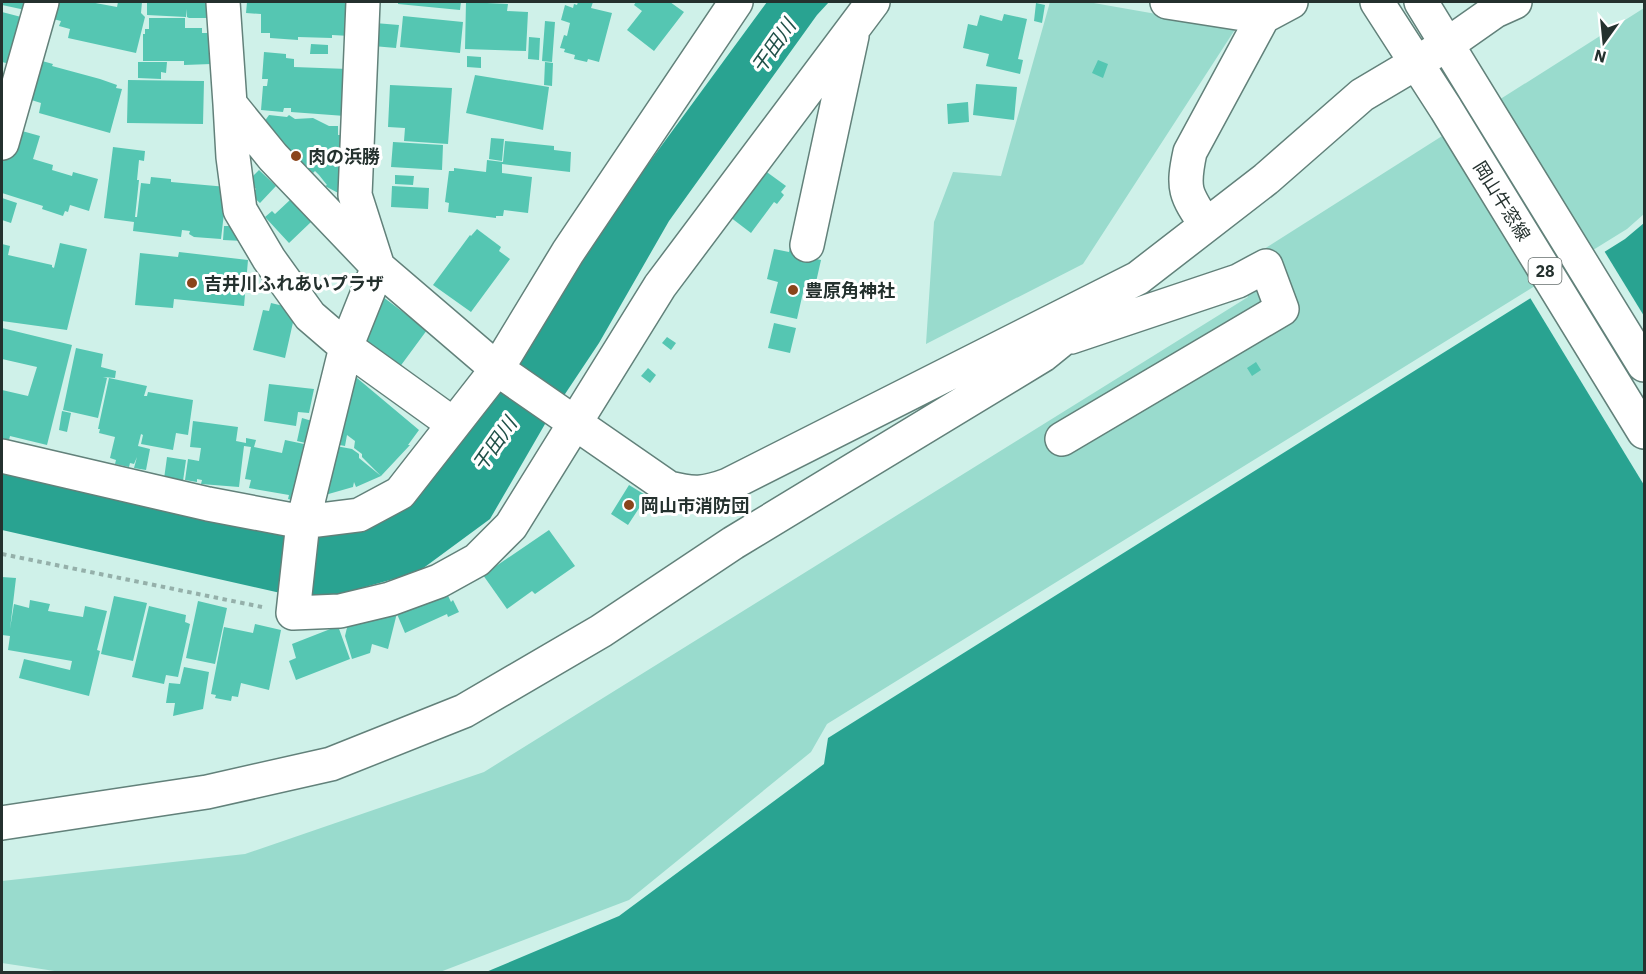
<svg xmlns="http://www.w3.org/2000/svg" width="1646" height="974" font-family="'IBM Plex Sans','Noto Sans JP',sans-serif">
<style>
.green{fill:#99dbcd}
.water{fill:#29a391}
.pier{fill:#cff1e9}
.building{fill:#55c6b2}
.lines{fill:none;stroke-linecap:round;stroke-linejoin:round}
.minor-casing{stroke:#62817a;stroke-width:36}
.major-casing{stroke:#62817a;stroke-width:36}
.path{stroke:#95b0aa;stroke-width:4;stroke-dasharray:4.5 4.5;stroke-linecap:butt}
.minor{stroke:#fff;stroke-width:33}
.major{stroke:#fff;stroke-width:33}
.poi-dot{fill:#8a451b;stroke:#fff;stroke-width:2}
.labels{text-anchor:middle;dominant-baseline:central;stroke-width:6;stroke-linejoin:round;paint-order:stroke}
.shield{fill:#fff;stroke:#666f6d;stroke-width:1.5}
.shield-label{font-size:16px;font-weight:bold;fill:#24312e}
.poi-label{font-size:18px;font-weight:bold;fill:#24312e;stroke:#fff;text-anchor:start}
.street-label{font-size:18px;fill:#24312e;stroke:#fff}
.water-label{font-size:20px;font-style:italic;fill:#205048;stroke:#fff}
</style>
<rect width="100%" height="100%" fill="#cff1e9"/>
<!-- green -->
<path class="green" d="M1050,2H1088L1236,28L1083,264L926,344L934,222L953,172L1001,176Z
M1644,8V214L1627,229L827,724L811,752L629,900L440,972H61L2,963V881L245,854L484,772L1248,297L1231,270Z"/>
<!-- water -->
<path class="water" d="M767,2H829L817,15L669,221L599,343L545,424L490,519L418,572L316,601L2,530V467L369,524L549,299Z
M1644,223V972H486L619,916L824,764L828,738L1625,239Z"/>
<!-- pier -->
<path class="pier" d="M1603,249L1644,316V485L1529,296Z"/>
<!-- building -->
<path class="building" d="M2,2H33L30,11L2,5Z
M52,2H90L117,7L118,2H142L141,13L145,17L136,53L68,38L70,29L59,26L61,21L49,18Z
M147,2H209V18H189L187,17V9L186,17L147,15Z
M247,2H352L350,36L332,35V38L298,37V40L270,38V33H261V14L246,13Z
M398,2H461L460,10L398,4Z
M466,2L508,4L507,11L528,12L526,51L465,49Z
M578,2H593L591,8L612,13L599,62L588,59L587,62L574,59L575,55L564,52L565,49L560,48L564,35L567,36L570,23L561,20L565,5L573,8L574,4L577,5Z
M636,2H670L684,12L654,51L627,30L642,11L634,5Z
M1036,3L1045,5L1042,23L1034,21Z
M2,12L25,18L14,65L2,62Z
M1004,14L1027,19L1018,59L1023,60L1020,74L986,66L989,54L963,48L968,24L977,26L980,15L1002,21Z
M403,16L463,22L460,53L400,47Z
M149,18H185V28H202V33H211V64L184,65V61H143V34H145V29H149Z
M545,21L555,22L552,62L542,61Z
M375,23L399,25L396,48L373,46Z
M529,37L540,38L539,60L528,59Z
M311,44L328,45V54H310Z
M264,52L286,54V58L294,59V67L348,69L345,116L291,112V108H284L283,112L261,110L263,86H267L268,79H262Z
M467,56L481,57V68L467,67Z
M35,59L53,64L52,66L100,79L117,85L116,88L122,89L110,133L39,113L41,103L25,98Z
M1098,60L1108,64L1103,78L1092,73Z
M138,62H167L166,73L161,72V79L138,78Z
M545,62L553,63L552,86L544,85Z
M475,75L549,87L543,130L466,113Z
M128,80L204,81L203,124L127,123Z
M976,84L1017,87L1014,120L973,115Z
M390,85L452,88L448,144L404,141L405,128L388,127Z
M968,102L969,122L948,124L947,104Z
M269,115L287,117L289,115L295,119L313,118L329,126H338V135H342V195L325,186L327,185L319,175L315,171L313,173L273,134L275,132L264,122Z
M15,129L40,136L33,159L53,165L52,170L72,176L73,172L98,179L89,211L70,205L68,212L65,211L63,216L42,209L43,206L2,193V163Z
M491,138L504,139L502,161L489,159Z
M505,141L554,146V150L571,152L570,172L502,164V173L532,177L528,213L504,210L503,216H496V218L448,212L449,203L445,202L449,171H454V168L486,172L487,160L503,162Z
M393,142L443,145L442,170L391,167Z
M113,147L145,151L144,161L139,160L137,180H139L135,217H137L141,183L150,184L151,177L171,179V182L227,187L221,239L194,237L189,234L190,231L182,230L181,237L133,231L134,222L104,218Z
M259,170L276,186L260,203L251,195L256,189L248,181Z
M764,170L786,186L781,192L784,195L777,204L774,202L751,233L730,217Z
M395,175L414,176L413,185L395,184Z
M392,186L429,188L428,209L391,207Z
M2,198L17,203L11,223L2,220Z
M290,200L311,222L289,243L265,217L272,211L275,214Z
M224,226H244L243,241L223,240Z
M477,229L501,247L499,251L510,259L471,312L433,285L470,235L471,236Z
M60,243L87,249L67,330L2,321L3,303H2V244L10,246L8,255L52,265V267L54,268Z
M790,246L809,250L807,257L821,260L814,291L804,288L797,319L770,313L778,282L767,279L774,249L789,252Z
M179,252L248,260L244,306L174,299L173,308L135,305L140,253L178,257Z
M383,297L427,330L399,368L357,335Z
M271,303L296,309L285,358L253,350L263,310L269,311Z
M774,323L796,328L790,353L768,348Z
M2,328L72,345L47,445L10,436L9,440L2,438V390L28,396L37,367L2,359Z
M667,337L676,343L671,350L662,343Z
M76,348L103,354L101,367L116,371L115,378L103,377L107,378L98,418L63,410Z
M1256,362L1261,370L1252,376L1247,368Z
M648,368L656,375L650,383L641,376Z
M351,373L419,430L408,445H410L381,476L362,457V454L354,448L355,441L347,435L345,446L334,444Z
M109,378L147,386L144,396H147L148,392L193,400L188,435L176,433L173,450L141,444L143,435L141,434L138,446L150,449L146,470L134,468L137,457L134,464L130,463L129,467L115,464L116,460L110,458L115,437L99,433L100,429H98Z
M269,384L314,389L309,413L298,412L296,426L264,421Z
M62,411L71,413L67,432L59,430Z
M302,418L322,424L318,446L297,441Z
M193,421L238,427L236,441L246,443V438L256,440L254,447L282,453L285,440L304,444L302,452L306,453L296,501L288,499L289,495L249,488L251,480L245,479L251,447L244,446L239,487L201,484L202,480L197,479V482L185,480L188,459L199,461L201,448L190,447Z
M336,446L352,449L359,454V458L381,476L356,487L354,482L353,487L325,495Z
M167,457L186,460L183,481L164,479Z
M629,485L647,496L628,525L611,514Z
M549,530L575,566L535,594L532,591L507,609L483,575Z
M2,577L16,578L10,629L14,604L29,608L30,600L50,604L48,611L83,617L85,606L107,611L97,650L100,651L89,696L19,678L24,659L70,670L72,661L8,650L10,636L2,635Z
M442,583L451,602L453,600L459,612L448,617L447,614L405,633L397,614L408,609Z
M114,596L147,603L133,661L101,654Z
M198,601L227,608L215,664L186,658Z
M149,606L186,615L185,622L190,624L178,677L166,675L164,684L132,677Z
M398,609L388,649L372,644L370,653L352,659L345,636L350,615Z
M255,624L281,630L269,690L241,683L238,697L232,696L231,701L215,698L216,695L211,694L224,627L253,633Z
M338,626L350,659L296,680L289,661L296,658L292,644Z
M184,667L209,672L203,709L173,716L175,703H166L169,683L180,684Z"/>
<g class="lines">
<!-- minor casing -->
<g class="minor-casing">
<path id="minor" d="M223,2L230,104L273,157L378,267L497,369L669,488C693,494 704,494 728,485L1138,278L1266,179L1362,95L1448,44L1495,11L1515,2
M363,2L355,195L378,267L346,347L303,522L293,613L340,611L390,599L439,581L477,560L511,526L660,286L873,2
M1167,2L1263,17L1271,2
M230,104L233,157L240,210L269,259L310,316L346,347L453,424
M2,143L42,2
M1206,225C1185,194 1182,189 1190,152L1263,17L1291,2
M807,245L852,36
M1062,439L1282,309L1266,266L1238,281L1071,337
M2,456L208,504L303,522L359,515L400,493L497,369L568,252L736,2
M2,823L207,792L331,764L464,711L601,631L733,543L1043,355L1090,317"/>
</g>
<!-- major casing -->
<g class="major-casing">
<path id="major" d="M1377,2L1446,109L1644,432
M1421,2L1644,365"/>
</g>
<!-- path -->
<path class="path" d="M2,554L262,607"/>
<!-- minor -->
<use href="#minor" class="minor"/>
<!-- major -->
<use href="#major" class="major"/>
</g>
<!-- markers -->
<g class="poi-dot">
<circle cx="296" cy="156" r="6"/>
<circle cx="192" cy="283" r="6"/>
<circle cx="793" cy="290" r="6"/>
<circle cx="629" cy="505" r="6"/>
</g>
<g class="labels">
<!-- shield labels -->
<rect class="shield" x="1528.5" y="258" width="33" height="26" rx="4.5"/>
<g class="shield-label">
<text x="1545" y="271">28</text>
</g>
<!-- poi labels -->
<g class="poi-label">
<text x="308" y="156">肉の浜勝</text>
<text x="204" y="283">吉井川ふれあいプラザ</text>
<text x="805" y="290">豊原角神社</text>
<text x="641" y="505">岡山市消防団</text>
</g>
<!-- street labels -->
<g class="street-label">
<text transform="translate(1502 201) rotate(58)">岡山牛窓線</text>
</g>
<!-- water labels -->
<g class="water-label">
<text transform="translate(773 46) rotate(-55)">干田川</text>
<text transform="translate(494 444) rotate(-55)">干田川</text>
</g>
</g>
<!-- border -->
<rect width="1646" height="974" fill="none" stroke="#24312e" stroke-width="6"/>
<!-- north arrow -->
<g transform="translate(1604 42) rotate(195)" stroke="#ffffff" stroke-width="4.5" paint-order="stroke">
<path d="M0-4.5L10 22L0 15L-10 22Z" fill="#24312e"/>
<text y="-9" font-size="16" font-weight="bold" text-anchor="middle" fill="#24312e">N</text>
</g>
</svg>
